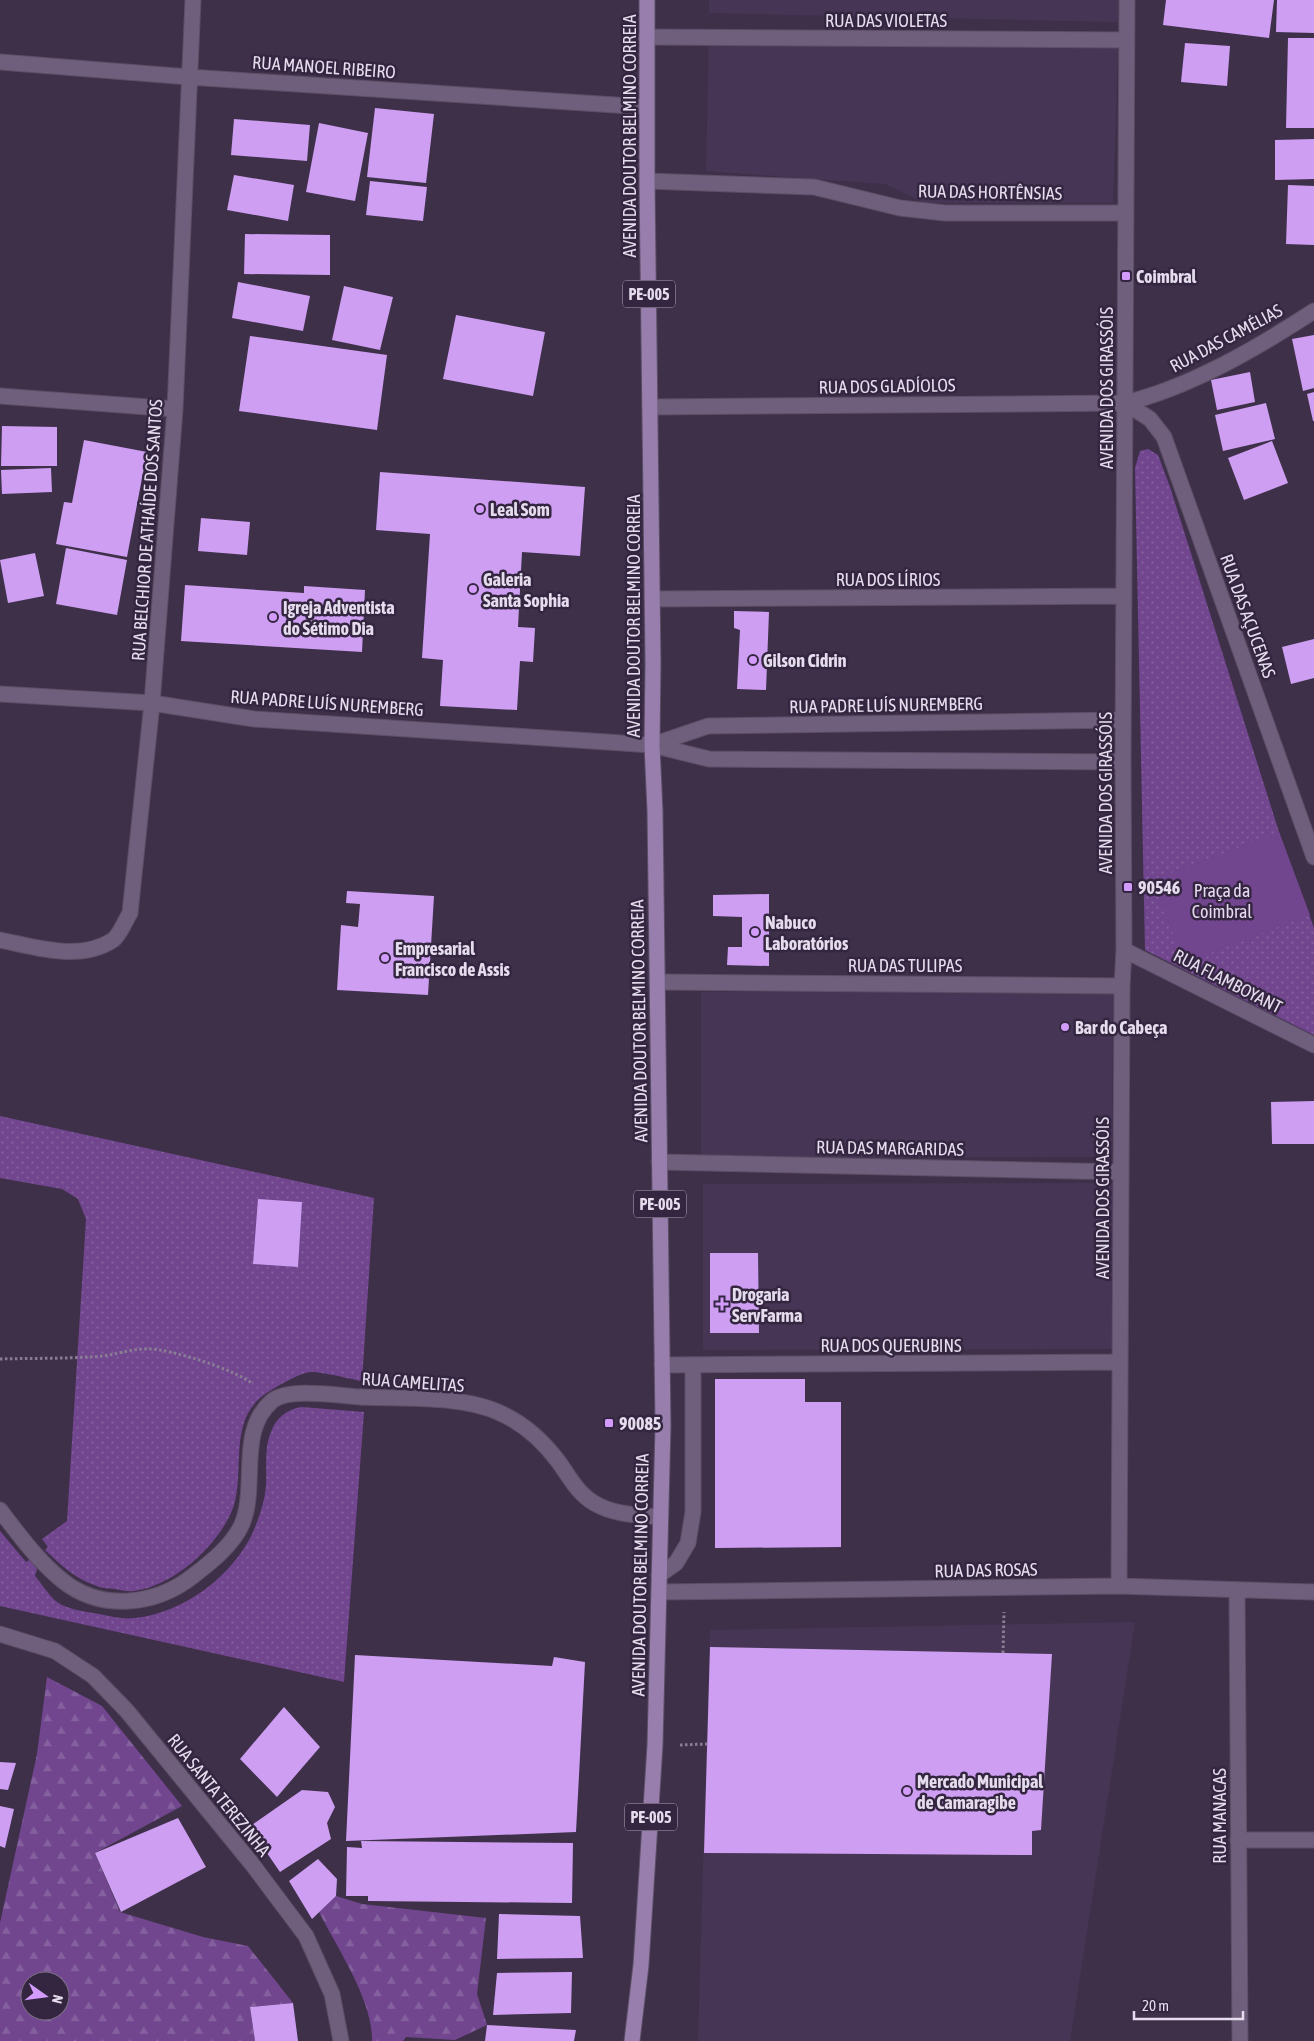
<svg xmlns="http://www.w3.org/2000/svg" width="1314" height="2041" font-family="'Asap Condensed',sans-serif">
<style>
.built{fill:#473556}
.grass{fill:url(#grass-dots)}
.forest{fill:url(#forest-firs);fill-rule:evenodd}
.garden{fill:#71468f}
.building{fill:#cd9ef2}
.lines{fill:none;stroke-linecap:round;stroke-linejoin:round}
.lane-casing{stroke:#5b4e65;stroke-width:17}
.street-casing{stroke:#5b4e65;stroke-width:17}
.primary-casing{stroke:#5b4e65;stroke-width:17}
.path{stroke:#897d93;stroke-width:3;stroke-dasharray:2.5 2.5;stroke-linecap:butt}
.lane{stroke:#6f5f7c;stroke-width:15}
.street{stroke:#6f5f7c;stroke-width:15}
.primary{stroke:#987ead;stroke-width:15}
.poi-dot{fill:#d39cfc;stroke:#342640;stroke-width:2}
.labels{text-anchor:middle;dominant-baseline:central;stroke-width:5;stroke-linejoin:round;paint-order:stroke}
.shield{fill:#342640;stroke:#b0a5b9;stroke-width:1}
.shield-label{font-size:16px;font-weight:bold;fill:#e5dced}
.street-label{font-size:18px;fill:#e5dced;stroke:#342640}
.poi-label{font-size:18px;font-weight:bold;fill:#e5dced;stroke:#342640;text-anchor:start}
.park-label{font-size:18px;fill:#e7dbf1;stroke:#342640}
</style>
<defs>
<pattern id="grass-dots" width="8" height="8" patternUnits="userSpaceOnUse" patternTransform="scale(1.25)"><rect width="8" height="8" fill="#71468f"/><path d="M2 2h.1M6 6h.1" fill="none" stroke="#85609f" stroke-width="1.8" stroke-linecap="round"/></pattern>
<pattern id="forest-firs" width="22" height="20" patternUnits="userSpaceOnUse" patternTransform="scale(1.25)"><rect width="22" height="20" fill="#71468f"/><path d="M5 1l3.5 6h-7zM16 11l3.5 6h-7z" fill="#85609f"/></pattern>
</defs>
<rect width="100%" height="100%" fill="#3f304a"/>
<!-- built -->
<path class="built" d="M709,0H1118V22L709,13Z
M709,38L1118,48L1113,203H925L885,184L706,171Z
M1113,991L1112,1157L701,1158V992Z
M1114,1183V1349L703,1350V1184Z
M1135,1622L1070,2041H698L710,1630Z"/>
<!-- grass -->
<path class="grass" d="M1148,449L1158,455L1170,487L1279,832L1314,928V1035L1145,950L1135,468L1140,451Z
M0,1116L374,1198L362,1381C350,1379 320,1371 310,1372C299,1373 268,1391 260,1398C227,1427 247,1478 231,1513C215,1548 173,1586 134,1591C128,1592 121,1590 115,1589C109,1588 102,1589 97,1586C75,1579 61,1565 45,1550L48,1547L42,1539L67,1521L86,1219L78,1199L62,1189L0,1178Z
M301,1407L364,1412L344,1682L0,1606V1531L26,1562L31,1559L37,1569L35,1576C42,1584 49,1596 57,1602C67,1609 82,1611 93,1613C107,1615 121,1620 135,1618C183,1613 233,1576 253,1532C259,1518 265,1501 266,1485C267,1468 264,1448 271,1432C276,1418 286,1410 301,1407Z"/>
<!-- forest -->
<path class="forest" d="M47,1677L102,1706L182,1806L95,1853L120,1912L203,1937L248,1946L293,2003L250,2007L255,2041H0V1923L37,1754ZM30,1981H60V2011H30Z
M336,1896L362,1904L486,1918L477,1994L487,2025L455,2040L406,2037L403,2041H372C373,2000 337,1948 319,1912Z"/>
<!-- garden -->
<path class="garden" d="M1279,832L1310,915L1184,963L1153,880Z"/>
<!-- building -->
<path class="building" d="M1166,0H1274L1269,38L1163,25Z
M1277,0H1314V33L1276,32Z
M1288,38H1314V128H1286Z
M1185,43L1230,46L1227,86L1181,82Z
M375,108L434,114L426,183L367,177Z
M234,119L310,125L307,161L231,155Z
M319,123L368,133L355,201L306,192Z
M1314,139V179L1275,180V140Z
M234,175L294,185L288,221L227,210Z
M370,181L427,187L423,221L366,215Z
M1288,185L1314,186V245L1286,244Z
M245,234L330,235V275L244,274Z
M238,282L310,296L303,331L232,318Z
M344,286L393,297L380,350L332,340Z
M456,315L545,332L533,396L443,379Z
M1314,335V388L1303,391L1292,339Z
M250,336L387,355L377,430L239,411Z
M1250,372L1255,402L1217,410L1211,380Z
M1314,392V421H1313L1307,394Z
M1266,403L1275,439L1223,451L1215,415Z
M2,426L57,427V466H1Z
M84,440L147,452L127,557L56,544L64,502L72,503Z
M1272,441L1288,483L1244,500L1228,458Z
M51,468L52,492L2,494L1,470Z
M380,472L585,487L580,556L522,552L518,627L535,628L533,662L520,661L517,710L440,706L443,660L422,658L430,534L376,530Z
M201,518L250,522L247,555L198,551Z
M66,548L127,560L117,615L56,604Z
M35,553L44,596L8,603L0,560Z
M185,585L304,593V586L365,590L362,652L181,641Z
M734,611L769,612L766,690L737,689L740,630L734,628Z
M1314,639V678L1291,684L1282,647Z
M347,891L434,896L428,995L337,990L341,925L358,927L360,904L346,903Z
M769,894V966L727,965L728,947H742V917L713,916V895Z
M1314,1101V1144H1272L1271,1102Z
M258,1199L302,1202L298,1267L253,1264Z
M710,1253H758L759,1333H710Z
M715,1379H805V1402H841V1547L715,1548Z
M710,1647L1052,1654L1041,1830L1032,1831V1855L704,1853Z
M355,1655L552,1666L554,1657L585,1662L576,1832L346,1841Z
M284,1707L320,1747L277,1797L240,1759Z
M0,1762L16,1763L8,1790L0,1789Z
M302,1790L328,1792L335,1807L327,1823L331,1839L280,1872L249,1827Z
M0,1806L14,1809L5,1848L0,1846Z
M178,1818L206,1867L121,1912L95,1853Z
M361,1841L573,1843L572,1903L368,1901V1896H346L347,1847L362,1848Z
M318,1859L337,1879L336,1896L312,1919L289,1881Z
M499,1914L580,1916L583,1958L497,1959Z
M572,1972L571,2013L493,2015L497,1973Z
M293,2003L298,2041H255L250,2007Z
M487,2025L576,2030L574,2041H485Z"/>
<g class="lines">
<!-- lane casing -->
<g class="lane-casing">
<path id="lane" d="M0,1510C19,1535 38,1561 63,1581C102,1612 156,1605 193,1576C210,1563 233,1545 242,1524C258,1486 237,1431 272,1401C289,1387 340,1396 361,1397
M659,1575L676,1563L688,1543L693,1512V1365"/>
</g>
<!-- street casing -->
<g class="street-casing">
<path id="street" d="M646,37L1127,40
M0,62L189,77L646,107
M647,181L814,187L900,208L945,213H1126
M0,396L175,409
M1125,403L1150,419L1164,437L1314,857
M650,407L1125,403C1191,387 1257,348 1314,311
M652,599L1124,596
M0,694L152,703L254,719L652,745L709,759L1123,762
M652,745L708,726L1123,720
M0,940C36,947 80,962 113,940C120,935 125,921 130,913L152,703L175,409L193,0
M1124,950L1314,1045
M657,982L1122,986
M659,1162L1121,1172
M662,1365L1120,1362
M361,1397C403,1399 462,1395 500,1413C523,1423 542,1440 558,1461C569,1476 577,1493 594,1503C614,1515 638,1515 660,1517
M1119,1586L1122,986L1124,950L1123,762L1127,0
M1237,1590L1240,2041
M659,1592L1119,1586L1314,1592
M0,1634L55,1651L93,1676L127,1711L252,1864L306,1936L332,1994L341,2041
M1238,1840H1314"/>
</g>
<!-- primary casing -->
<g class="primary-casing">
<path id="primary" d="M632,2041L641,1965L655,1745L663,1426L655,811L652,745L653,663L647,181V0"/>
</g>
<!-- path -->
<path class="path" d="M0,1359C34,1358 69,1359 103,1356C119,1354 133,1348 149,1349C171,1349 236,1370 253,1384
M1003,1653L1004,1612
M680,1745L707,1744"/>
<!-- lane -->
<use href="#lane" class="lane"/>
<!-- street -->
<use href="#street" class="street"/>
<!-- primary -->
<use href="#primary" class="primary"/>
</g>
<!-- markers -->
<g class="poi-dot">
<rect x="1121" y="271" width="10" height="10" rx="2.5"/>
<circle cx="480" cy="509" r="5"/>
<circle cx="473" cy="589" r="5"/>
<circle cx="273" cy="617" r="5"/>
<circle cx="753" cy="660" r="5"/>
<rect x="1123" y="882" width="10" height="10" rx="2.5"/>
<circle cx="755" cy="932" r="5"/>
<circle cx="385" cy="958" r="5"/>
<circle cx="1065" cy="1027" r="5"/>
<path d="M719.5 1296.5h5v5h5v5h-5v5h-5v-5h-5v-5h5z"/>
<rect x="604" y="1418" width="10" height="10" rx="2.5"/>
<circle cx="907" cy="1791" r="5"/>
</g>
<g class="labels">
<!-- shield labels -->
<g class="shield">
<rect x="623" y="280.5" width="52" height="27" rx="4"/>
<rect x="634" y="1190.5" width="52" height="27" rx="4"/>
<rect x="625" y="1803.5" width="52" height="27" rx="4"/>
</g>
<g class="shield-label">
<text x="649" y="294">PE-005</text>
<text x="660" y="1204">PE-005</text>
<text x="651" y="1817">PE-005</text>
</g>
<!-- street labels -->
<g class="street-label">
<text x="886" y="20">RUA DAS VIOLETAS</text>
<text transform="translate(324 67) rotate(4)">RUA MANOEL RIBEIRO</text>
<text transform="translate(629 136) rotate(-90)">AVENIDA DOUTOR BELMINO CORREIA</text>
<text transform="translate(990 192) rotate(1)">RUA DAS HORTÊNSIAS</text>
<text transform="translate(1226 338) rotate(-28)">RUA DAS CAMÉLIAS</text>
<text transform="translate(887 386) rotate(-1)">RUA DOS GLADÍOLOS</text>
<text transform="translate(1106 388) rotate(-90)">AVENIDA DOS GIRASSÓIS</text>
<text transform="translate(147 530) rotate(-86)">RUA BELCHIOR DE ATHAÍDE DOS SANTOS</text>
<text x="888" y="579">RUA DOS LÍRIOS</text>
<text transform="translate(633 616) rotate(-90)">AVENIDA DOUTOR BELMINO CORREIA</text>
<text transform="translate(1248 616) rotate(70)">RUA DAS AÇUCENAS</text>
<text transform="translate(327 703) rotate(4)">RUA PADRE LUÍS NUREMBERG</text>
<text transform="translate(886 705) rotate(-1)">RUA PADRE LUÍS NUREMBERG</text>
<text transform="translate(1105 793) rotate(-90)">AVENIDA DOS GIRASSÓIS</text>
<text x="905" y="965">RUA DAS TULIPAS</text>
<text transform="translate(1228 981) rotate(27)">RUA FLAMBOYANT</text>
<text transform="translate(639 1021) rotate(-91)">AVENIDA DOUTOR BELMINO CORREIA</text>
<text transform="translate(890 1148) rotate(1)">RUA DAS MARGARIDAS</text>
<text transform="translate(1102 1198) rotate(-90)">AVENIDA DOS GIRASSÓIS</text>
<text x="891" y="1345">RUA DOS QUERUBINS</text>
<text transform="translate(413 1382) rotate(4)">RUA CAMELITAS</text>
<text transform="translate(986 1570) rotate(-1)">RUA DAS ROSAS</text>
<text transform="translate(640 1575) rotate(-89)">AVENIDA DOUTOR BELMINO CORREIA</text>
<text transform="translate(219 1795) rotate(51)">RUA SANTA TEREZINHA</text>
<text transform="translate(1219 1816) rotate(-90)">RUA MANACAS</text>
</g>
<!-- poi labels -->
<g class="poi-label">
<text x="1136" y="276">Coimbral</text>
<text x="490" y="509">Leal Som</text>
<text x="483" y="579">Galeria<tspan x="483" dy="21">Santa Sophia</tspan></text>
<text x="283" y="607">Igreja Adventista<tspan x="283" dy="21">do Sétimo Dia</tspan></text>
<text x="763" y="660">Gilson Cidrin</text>
<text x="1138" y="887">90546</text>
<text x="765" y="922">Nabuco<tspan x="765" dy="21">Laboratórios</tspan></text>
<text x="395" y="948">Empresarial<tspan x="395" dy="21">Francisco de Assis</tspan></text>
<text x="1075" y="1027">Bar do Cabeça</text>
<text x="732" y="1294">Drogaria<tspan x="732" dy="21">ServFarma</tspan></text>
<text x="619" y="1423">90085</text>
<text x="917" y="1781">Mercado Municipal<tspan x="917" dy="21">de Camaragibe</tspan></text>
</g>
<!-- park labels -->
<g class="park-label">
<text x="1222" y="890">Praça da<tspan x="1222" dy="21">Coimbral</tspan></text>
</g>
</g>
<!-- north arrow -->
<g transform="translate(45 1996) rotate(104)"><circle r="24" fill="#342640" stroke="#7b6f85"/>
<path d="M0-4L9 19L0 12L-9 19Z" fill="#d39cfc"/>
<text y="-8" font-size="14" font-weight="bold" text-anchor="middle" fill="#e5dced">N</text>
</g>
<!-- scale -->
<path d="M1134 2011v8h109v-8" fill="none" stroke="#e5dced" stroke-width="2.5"/>
<text x="1142" y="2011" font-size="15" fill="#e5dced" stroke="#342640" stroke-width="4" paint-order="stroke">20 m</text>
</svg>
